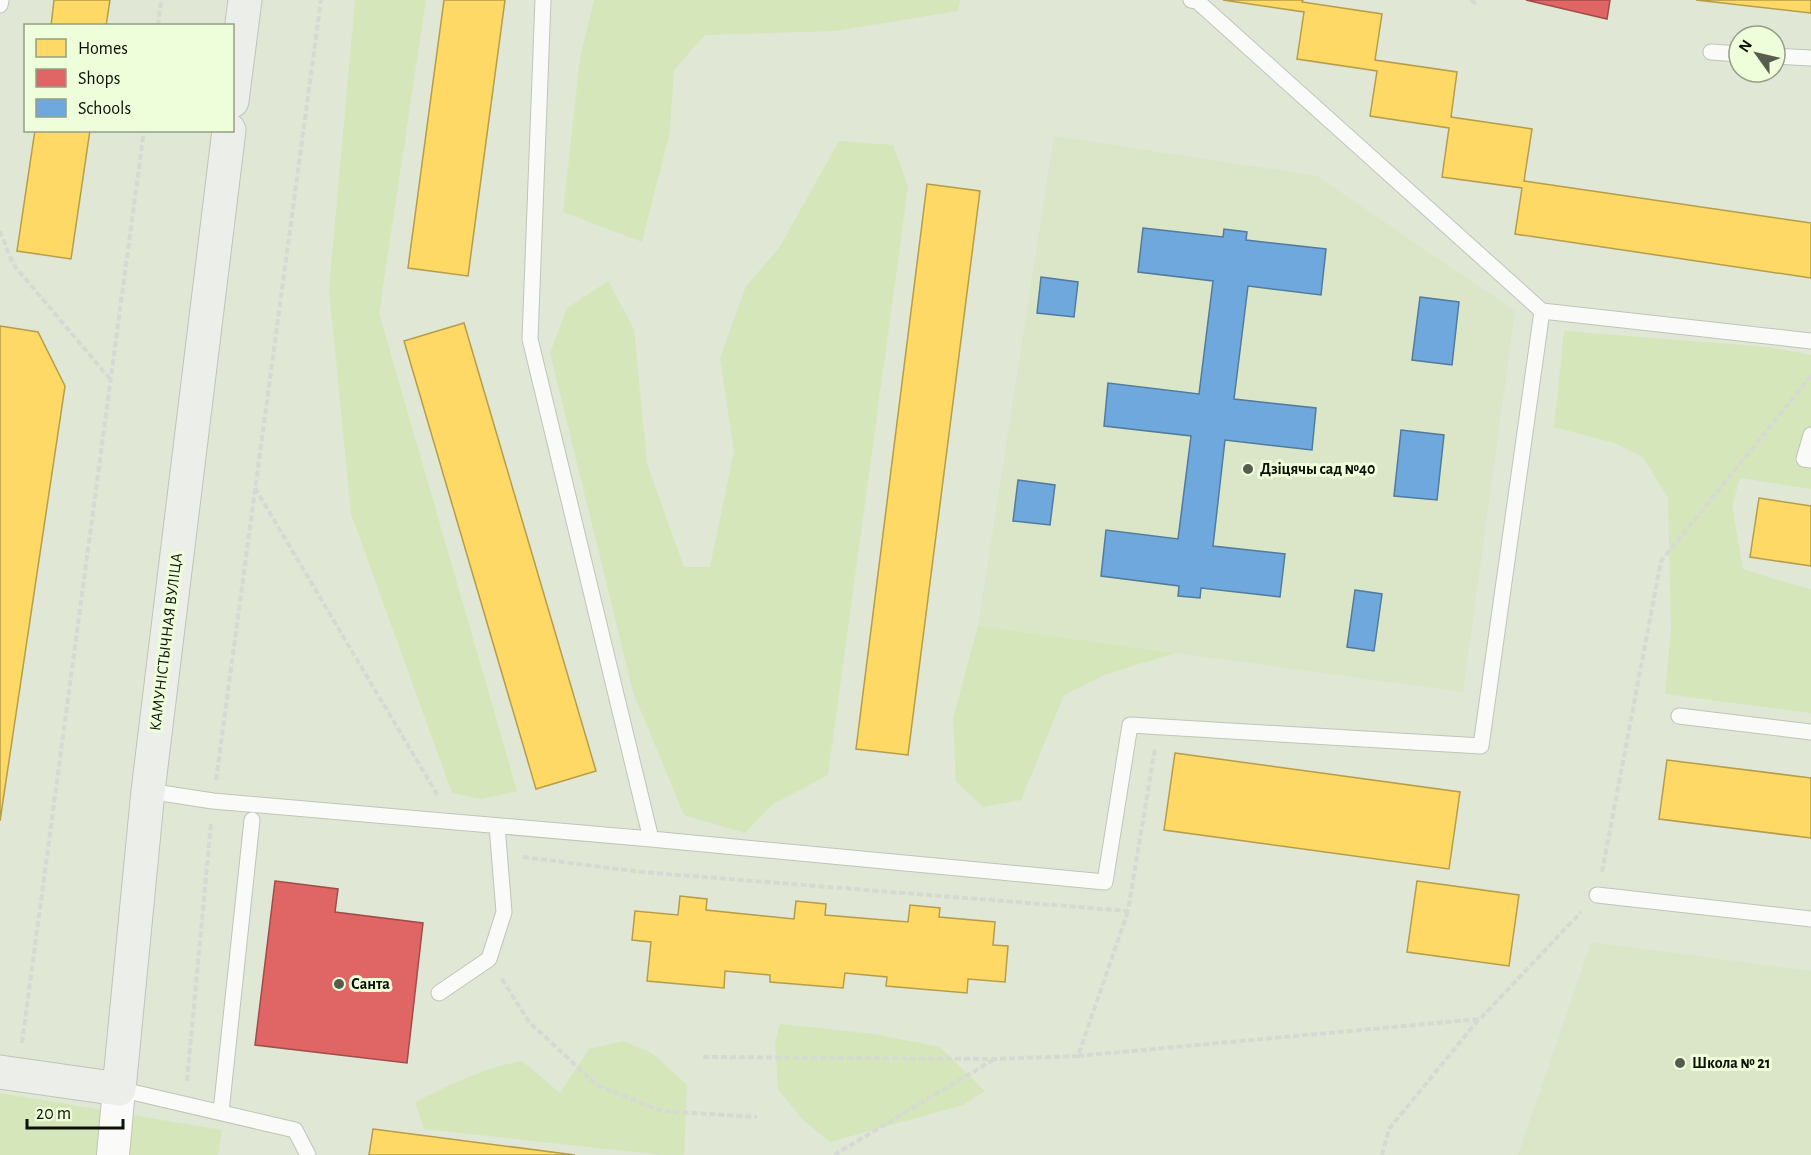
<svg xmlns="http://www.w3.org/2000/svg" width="1811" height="1155" font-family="'Alegreya Sans',sans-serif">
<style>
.built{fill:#dae6c7}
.green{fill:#d5e6bb}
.homes{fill:#ffd966;stroke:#b69d49;stroke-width:1.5}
.shops{fill:#e06666;stroke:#a04c49;stroke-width:1.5}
.schools{fill:#6fa8dc;stroke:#517b9c;stroke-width:1.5}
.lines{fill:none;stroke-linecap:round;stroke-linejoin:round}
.lane-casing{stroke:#bfc5b7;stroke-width:17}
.street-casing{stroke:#bfc5b7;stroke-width:34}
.secondary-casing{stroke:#bfc5b7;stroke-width:35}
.path{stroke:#d7d9d3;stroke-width:4;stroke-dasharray:6 3;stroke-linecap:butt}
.lane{stroke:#fafbf9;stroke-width:15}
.street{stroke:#fafbf9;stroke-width:32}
.secondary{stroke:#eceee9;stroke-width:33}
.poi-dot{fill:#565c4e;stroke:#eefdda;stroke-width:2}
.labels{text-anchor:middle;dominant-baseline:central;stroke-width:6;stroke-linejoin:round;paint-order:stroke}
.poi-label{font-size:16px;font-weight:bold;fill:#0c1106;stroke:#eefdda;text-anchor:start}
.street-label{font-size:16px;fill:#0c1106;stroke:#eefdda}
</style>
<rect width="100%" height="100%" fill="#e0e7d5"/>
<!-- built -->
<path class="built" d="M1054,136L1317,176L1515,311L1463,692L978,626Z
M1591,942L1811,971V1155H1518Z"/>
<!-- green -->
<path class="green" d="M355,0H426L379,313L517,791L482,799L452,793L351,514L329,289Z
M594,0H960L958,11L835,31L705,35L674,70L670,131L642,242L563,212L580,58Z
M839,141L893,145L908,187L828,775L773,804L745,833L684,815L633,692L550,353L567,308L608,281L634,329L647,464L684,567H710L734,451L720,358L746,286L779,248Z
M1564,331L1768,347L1811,355V489L1740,478L1732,506L1743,569L1777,580L1811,589V713L1665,694L1671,630L1668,498L1643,457L1614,443L1554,427Z
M978,626L1175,653L1104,675L1064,695L1021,800L983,807L956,781L953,718Z
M780,1024L874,1034L940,1047L985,1091L963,1105L830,1142L802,1119L778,1089L775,1043Z
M623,1041L652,1053L687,1085L684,1155H663L424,1129L415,1102C452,1084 482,1068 522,1061L560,1093L589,1049Z
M0,1093L222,1130L218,1155H0Z"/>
<!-- homes -->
<path class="homes" d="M54,0H110L106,26H51Z
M444,0H505L468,276L408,268Z
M1223,0H1303L1302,2L1382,14L1375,60L1457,72L1451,117L1532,129L1524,181L1811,223V278L1515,234L1522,188L1442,177L1449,128L1370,116L1377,71L1297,59L1304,12Z
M1696,0H1811V13Z
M35,130H90L71,259L17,251Z
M927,184L980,191L908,755L856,749Z
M464,323L596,771L536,789L404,341Z
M0,326L38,332L65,386L0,821Z
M1759,498L1811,506V566L1750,557Z
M1175,753L1460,792L1449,869L1164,830Z
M1667,760L1811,778V838L1659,819Z
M1417,881L1519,895L1509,966L1407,952Z
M680,896L707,899L706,910L794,919L796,901L826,904L825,915L908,922L910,905L940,908L939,917L995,922L993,945L1008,946L1005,982L968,979L967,993L886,986L887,977L845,973L843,988L770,982V975L725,971L724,988L647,981L651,942L632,940L635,911L678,915Z
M373,1129L575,1155H369Z"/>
<!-- shops -->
<path class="shops" d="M1526,0H1610L1607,19Z
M275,881L338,889L335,912L423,923L407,1063L255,1045Z"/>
<!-- schools -->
<path class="schools" d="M1143,228L1223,237L1224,229L1247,232L1246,240L1326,249L1321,295L1248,286L1234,399L1316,408L1312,450L1225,440L1213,546L1285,554L1280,597L1201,588L1200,598L1178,596L1179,586L1101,576L1106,530L1178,539L1191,436L1104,426L1108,383L1199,394L1213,281L1138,272Z
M1041,277L1078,282L1074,317L1037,313Z
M1420,297L1459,302L1452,365L1412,360Z
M1401,430L1444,435L1437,500L1394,496Z
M1018,480L1055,485L1050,525L1013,521Z
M1355,590L1382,594L1374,651L1347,647Z"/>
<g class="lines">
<!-- lane casing -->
<g class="lane-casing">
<path id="lane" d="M543,0L530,339L651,839
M1191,0L1197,1L1542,311L1811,341
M0,5L1,0
M1711,52L1739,54
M1775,56L1811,58
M1811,435L1804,459L1811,460
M1679,716L1811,732
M148,791L213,801L651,839L1105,882L1130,725L1481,746L1542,311
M1597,895L1811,919
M439,993L489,959L504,912L497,826
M119,1089L295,1130L308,1155
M221,1112L252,820"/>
</g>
<!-- street casing -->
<g class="street-casing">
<path id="street" d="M113,1155L119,1089"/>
</g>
<!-- secondary casing -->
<g class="secondary-casing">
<path id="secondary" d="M232,101L245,0
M0,1072L119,1089L148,791L229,130"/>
</g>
<!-- path -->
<path class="path" d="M1471,0L1476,4
M158,26L161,0
M0,231L13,264L110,379
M255,488L438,796
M216,780L321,0
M523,857L642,872L1128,911L1155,748
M1602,872L1661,561L1811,376
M502,979L529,1022L598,1086L662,1111L757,1117
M22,1043L144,130
M1078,1056L1480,1019L1581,912
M703,1057L994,1059L1078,1056L1128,911
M187,1081L211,823
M834,1155L993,1060
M1382,1155L1389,1129L1479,1019"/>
<!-- lane -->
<use href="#lane" class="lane"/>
<!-- street -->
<use href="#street" class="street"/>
<!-- secondary -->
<use href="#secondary" class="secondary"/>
</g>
<!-- markers -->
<g class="poi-dot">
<circle cx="1248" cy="469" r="6"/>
<circle cx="339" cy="984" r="6"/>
<circle cx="1680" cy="1063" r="6"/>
</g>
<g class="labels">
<!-- poi labels -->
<g class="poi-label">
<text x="1260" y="469">Дзіцячы сад №40</text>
<text x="351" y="984">Санта</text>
<text x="1692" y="1063">Школа № 21</text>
</g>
<!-- street labels -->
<g class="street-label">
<text transform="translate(166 642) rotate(-83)">КАМУНІСТЫЧНАЯ ВУЛІЦА</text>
</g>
</g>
<!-- legend -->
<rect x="24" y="24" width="210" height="108" fill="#eefdda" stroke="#949f85" stroke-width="1.5"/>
<rect x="36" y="39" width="30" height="18" fill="#ffd966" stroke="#949f85" stroke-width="1.5"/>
<text x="78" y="54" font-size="18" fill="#0c1106">Homes</text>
<rect x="36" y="69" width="30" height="18" fill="#e06666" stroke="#949f85" stroke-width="1.5"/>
<text x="78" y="84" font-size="18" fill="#0c1106">Shops</text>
<rect x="36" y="99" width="30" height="18" fill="#6fa8dc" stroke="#949f85" stroke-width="1.5"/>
<text x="78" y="114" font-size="18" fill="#0c1106">Schools</text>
<!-- north arrow -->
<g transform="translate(1757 54) rotate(304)"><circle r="28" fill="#eefdda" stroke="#949f85" stroke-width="1.5"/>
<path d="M0-4.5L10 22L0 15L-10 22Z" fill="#565c4e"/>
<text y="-9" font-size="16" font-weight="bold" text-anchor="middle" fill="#0c1106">N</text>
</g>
<!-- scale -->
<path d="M27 1119v9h96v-9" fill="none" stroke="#0c1106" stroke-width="3"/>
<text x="36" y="1119" font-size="18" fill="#0c1106" stroke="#eefdda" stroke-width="4.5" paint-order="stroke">20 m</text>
</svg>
